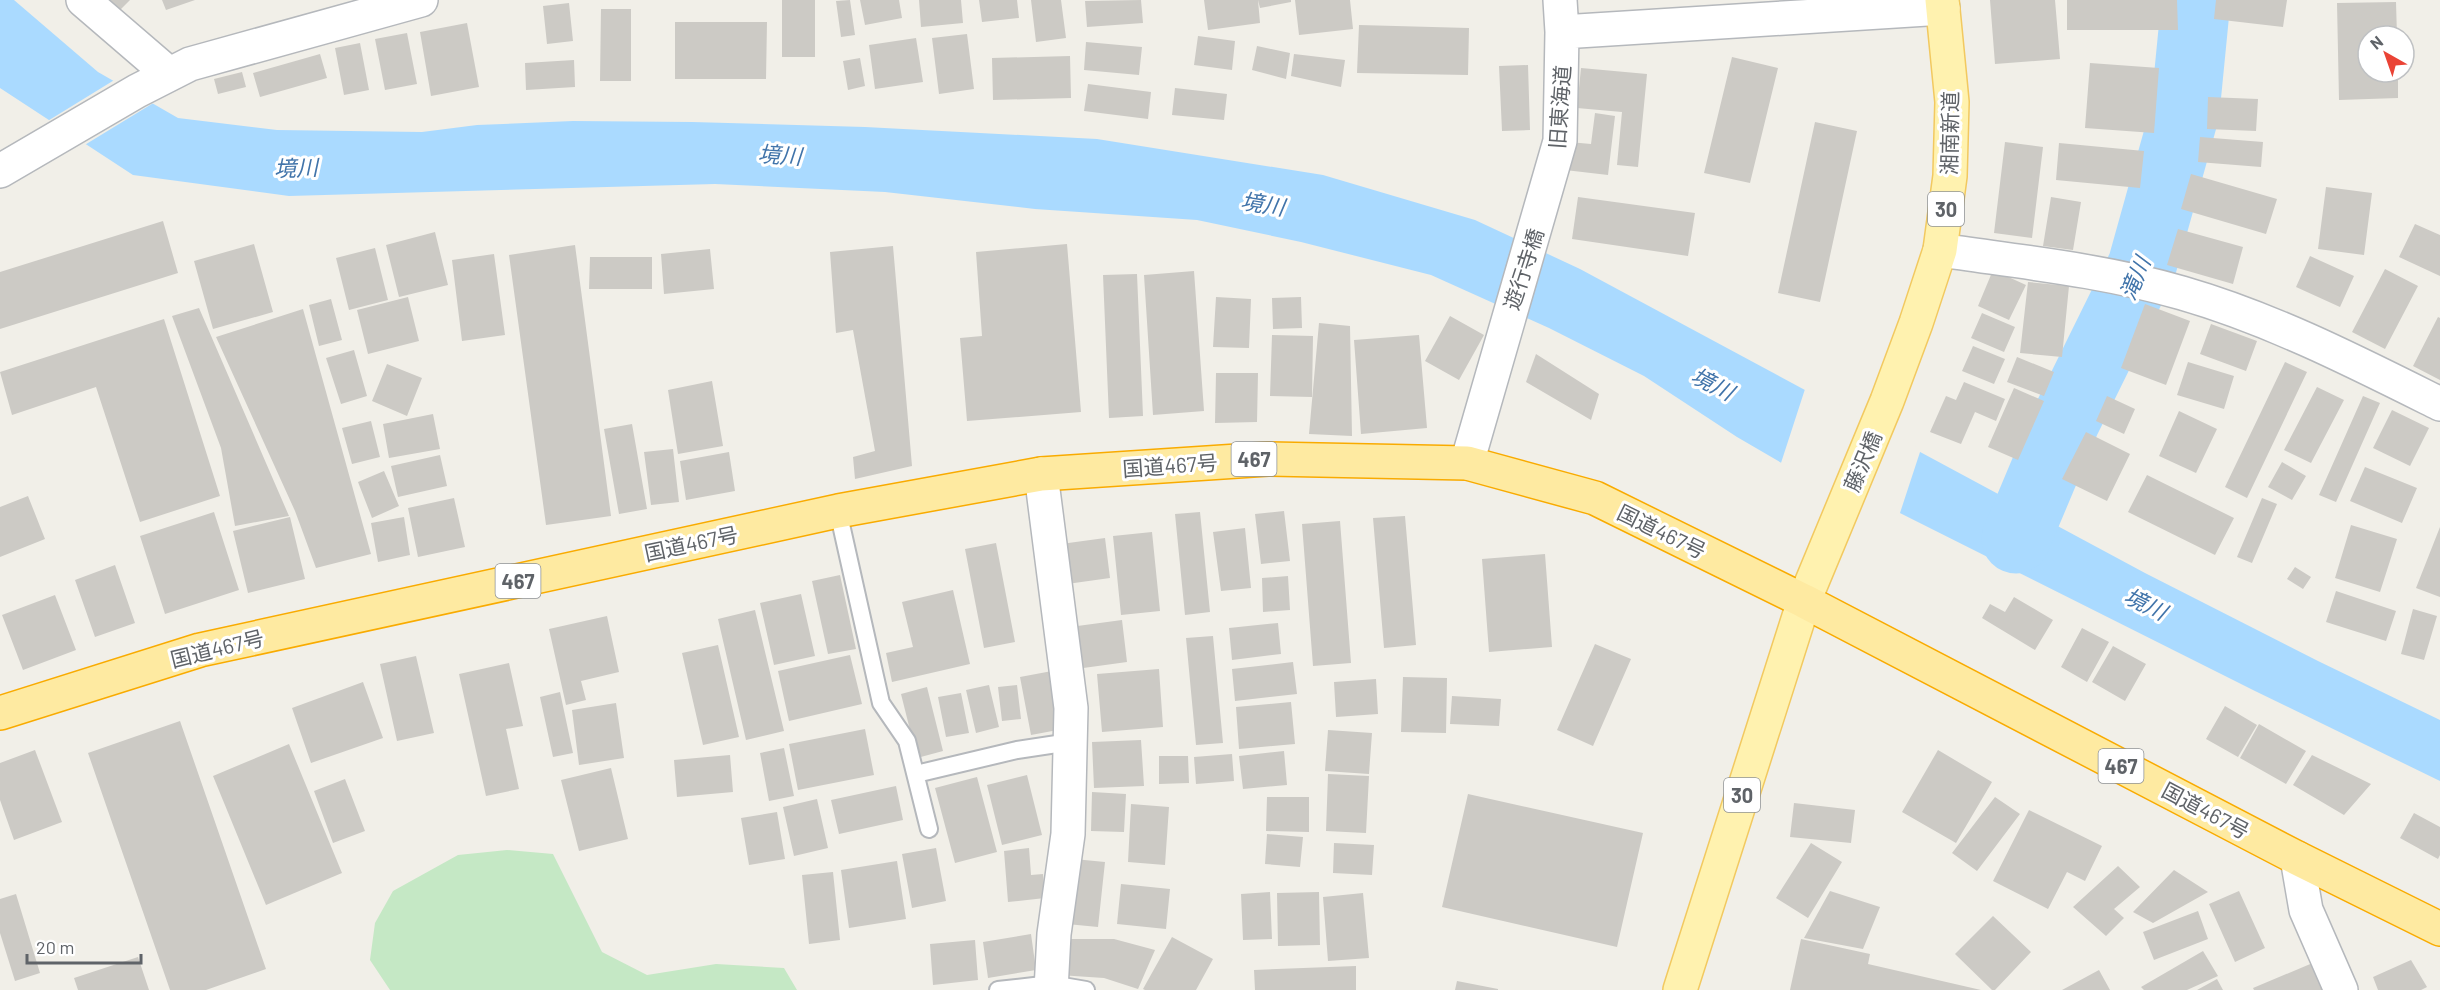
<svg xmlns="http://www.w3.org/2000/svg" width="2440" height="990" font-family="Barlow,'Noto Sans JP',sans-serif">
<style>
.green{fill:#c5e8c5}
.water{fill:#aadaff}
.pier{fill:#f1efe8}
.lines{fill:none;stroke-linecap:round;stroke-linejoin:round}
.river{stroke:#aadaff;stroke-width:69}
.building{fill:#cccac5}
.service-casing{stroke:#b5b8bc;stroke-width:20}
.minor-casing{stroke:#b5b8bc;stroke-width:36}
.primary-casing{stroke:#f2c960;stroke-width:36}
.trunk-casing{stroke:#f9ab00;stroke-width:36}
.service{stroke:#fff;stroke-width:16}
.minor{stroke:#fff;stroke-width:33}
.primary{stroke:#fff2af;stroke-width:33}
.trunk{stroke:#feeaa1;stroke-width:33}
.labels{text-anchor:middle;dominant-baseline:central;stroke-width:6;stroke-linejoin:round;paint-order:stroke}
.shield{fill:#fff;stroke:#8f9295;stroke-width:1.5}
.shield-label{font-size:20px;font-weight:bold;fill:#5f6368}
.street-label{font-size:21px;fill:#5f6368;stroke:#fff}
.water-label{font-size:22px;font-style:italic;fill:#4174aa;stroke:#fff}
</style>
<rect width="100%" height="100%" fill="#f1efe8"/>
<!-- green -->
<path class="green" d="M507,850L553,854L602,952L647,975L716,964L784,968L797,990H390L370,960L375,923L393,891L458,855Z"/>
<!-- water -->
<path class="water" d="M0,0H14L98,72L178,118L277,130L422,132L477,125L573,121L692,122L865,127L1097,139L1323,175L1475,220L1580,269L2145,573L2318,661L2440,720V781L2255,691L1862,494L1809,479L1737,437L1644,376L1549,328L1431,275L1301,242L1197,220L1035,209L885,192L715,184L289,196L133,175L0,88Z"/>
<!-- pier -->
<path class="pier" d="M116,79L155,102L83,146L46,122Z
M1806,386L1921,449L1899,516L1861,497L1808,482L1780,466Z"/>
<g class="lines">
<!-- river -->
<path class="river" d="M2016,539L2066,420L2142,266L2185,112L2196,0"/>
</g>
<!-- building -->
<path class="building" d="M109,0H130L119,11Z
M162,0H195L166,10Z
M782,0H815V57H782Z
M850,0L855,35L841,37L836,1Z
M860,0H899L902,18L865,25Z
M919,0H961L963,23L921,27Z
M979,0H1017L1019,18L982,22Z
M1031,0H1061L1066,38L1036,42Z
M1141,0L1143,23L1087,27L1085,1Z
M1204,0H1258L1260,23L1208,30Z
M1258,0H1291V2L1260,8Z
M1295,0H1350L1353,29L1299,35Z
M1990,0H2055L2060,59L1995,64Z
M2067,0H2177L2178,30H2067Z
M2216,0H2287L2283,27L2214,19Z
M2396,2L2397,36H2368V72H2398V98L2339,100L2337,3Z
M569,3L573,41L547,44L543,6Z
M601,9H631V81H600Z
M675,22H767L766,79H675Z
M467,23L479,87L431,96L420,32Z
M1359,25L1469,28L1468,75L1357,73Z
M407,33L417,84L385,90L375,39Z
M967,34L974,89L939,94L932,38Z
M1198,36L1235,41L1232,70L1194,65Z
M916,38L923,82L875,89L869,45Z
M1086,42L1142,47L1139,75L1084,70Z
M360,43L369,90L344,95L335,48Z
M1257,46L1290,53L1286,79L1252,70Z
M320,54L327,78L260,97L253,73Z
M1294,54L1345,60L1341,87L1291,76Z
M1070,56L1071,98L993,100L992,58Z
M1732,57L1778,68L1750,183L1704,173Z
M860,58L865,86L848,90L843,61Z
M574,60L575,87L526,90L525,63Z
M2090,63L2159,68L2154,133L2085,128Z
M1528,65L1530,130L1502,131L1499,66Z
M1581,68L1647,74L1638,167L1617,165L1622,112L1577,108Z
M242,72L246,87L218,94L214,79Z
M1088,84L1151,92L1148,119L1084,111Z
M1175,88L1227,94L1224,120L1172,115Z
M2208,97L2258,99L2256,131L2207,129Z
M1595,113L1615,116L1608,175L1565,170L1569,142L1591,144Z
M1815,122L1857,131L1820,302L1778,293Z
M2200,137L2263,142L2261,167L2198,162Z
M2005,142L2043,147L2032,238L1994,233Z
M2059,143L2144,151L2140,188L2056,180Z
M2191,174L2277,199L2266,234L2181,209Z
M2326,187L2372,193L2364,255L2318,249Z
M1578,197L1695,213L1688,256L1572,239Z
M2051,197L2081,202L2073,250L2043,246Z
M163,221L178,273L0,329V272Z
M2415,224L2440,235V276L2399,257Z
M2178,229L2243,247L2233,284L2167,265Z
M435,232L448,285L399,297L386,245Z
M254,244L273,312L213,329L194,261Z
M1067,244L1081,412L967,421L960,338L982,336L976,252Z
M575,245L611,516L546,525L509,255Z
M893,246L912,466L855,479L853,457L875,451L853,330L836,333L830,252Z
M375,248L388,300L349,310L336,258Z
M710,249L714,289L664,294L661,254Z
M494,254L505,335L462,341L452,260Z
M2310,256L2354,276L2340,307L2296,287Z
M590,257H652V289H589Z
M2385,269L2418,286L2385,349L2352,332Z
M1993,270L2026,285L2009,320L1978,306Z
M1194,271L1204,411L1153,415L1144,275Z
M1137,274L1143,416L1109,418L1103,275Z
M2028,282L2069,286L2062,357L2020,353Z
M408,297L419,341L368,354L357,310Z
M1216,297L1251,299L1249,348L1213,347Z
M1301,297L1302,328L1273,329L1272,298Z
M331,299L342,340L319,346L309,305Z
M2145,304L2190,321L2166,385L2121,368Z
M199,308L266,463L289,516L235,526L221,448L172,316Z
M303,309L371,554L316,568L295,511L216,337Z
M1982,313L2015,327L2004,352L1971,338Z
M1450,316L1484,335L1459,380L1425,361Z
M2438,317L2440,318V380L2413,366Z
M164,319L220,496L140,522L96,387L12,415L0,372Z
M1319,323L1350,326L1352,436L1309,434Z
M2211,324L2257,341L2246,371L2200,354Z
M1272,335L1313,336L1312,397L1270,396Z
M1419,335L1427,428L1361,434L1354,340Z
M1973,346L2005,359L1994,384L1962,371Z
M354,350L367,396L341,404L326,358Z
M1536,354L1599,394L1591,420L1526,382Z
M2017,357L2054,372L2044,396L2007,382Z
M2188,362L2234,376L2224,409L2177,395Z
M2285,362L2307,372L2247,498L2225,487Z
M387,364L422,378L407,416L372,401Z
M1216,373H1258L1257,422L1215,423Z
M712,381L723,446L678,454L668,390Z
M1964,382L2005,399L1996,421L1975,412L1961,444L1930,432L1946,396L1956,400Z
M2317,387L2344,400L2311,463L2284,450Z
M2014,388L2044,401L2018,460L1988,447Z
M2107,396L2135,409L2124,434L2096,421Z
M2363,396L2380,403L2336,502L2319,495Z
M2392,410L2429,428L2410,466L2373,448Z
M2179,411L2217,429L2196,473L2159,456Z
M433,414L440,449L389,458L383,424Z
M371,421L380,457L352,464L342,428Z
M632,424L647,509L619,514L604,429Z
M2086,432L2130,454L2107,501L2062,479Z
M673,449L679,502L651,505L644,452Z
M729,452L735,491L686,500L680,461Z
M440,455L447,486L398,497L391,466Z
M2282,462L2306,476L2292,500L2268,487Z
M2365,467L2417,488L2402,523L2350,501Z
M384,471L399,506L372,518L358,482Z
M2147,475L2234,518L2215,555L2128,512Z
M28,496L45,539L0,557V507Z
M454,498L465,547L418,557L408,508Z
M2262,498L2277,504L2252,563L2237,557Z
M1284,511L1290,561L1261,564L1255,514Z
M214,512L239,590L165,614L140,536Z
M1200,512L1210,612L1185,615L1175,514Z
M1405,516L1416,645L1384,648L1373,518Z
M290,517L305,579L248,593L233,531Z
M404,517L410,555L378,562L371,523Z
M1340,521L1351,663L1313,666L1302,524Z
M2351,525L2397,539L2380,592L2335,578Z
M2440,527V597L2416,588Z
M1245,528L1251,588L1221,591L1213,532Z
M1152,532L1160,611L1121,615L1113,536Z
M1105,538L1110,578L1067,584L1061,544Z
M996,543L1015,642L984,648L965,549Z
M1545,554L1552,647L1489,652L1482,559Z
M115,565L135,623L95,637L75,580Z
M2295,567L2311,577L2303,589L2287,579Z
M840,575L856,649L828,654L812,581Z
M1288,576L1290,610L1263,612L1262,578Z
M953,590L970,664L892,682L886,653L913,647L902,602Z
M2336,591L2396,611L2386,641L2326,622Z
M801,594L815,656L774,665L760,603Z
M55,595L76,650L23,670L2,615Z
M2014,597L2053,620L2035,650L1982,618L1990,604L2005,612Z
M2413,609L2437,616L2424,660L2401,654Z
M755,610L784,731L746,740L718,619Z
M607,616L619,672L581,681L586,700L566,705L549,629Z
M1122,620L1127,662L1076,669L1070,627Z
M1278,623L1281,654L1232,660L1229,628Z
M2082,628L2109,642L2087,682L2061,667Z
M1213,636L1223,743L1196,745L1186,638Z
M1595,644L1631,659L1593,746L1557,730Z
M718,645L739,737L703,745L682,653Z
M2113,646L2146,664L2125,701L2092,682Z
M850,655L862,704L789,721L778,671Z
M416,656L434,733L397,741L380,664Z
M1293,662L1297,694L1235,701L1232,669Z
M509,663L523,726L506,729L519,789L486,796L459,674Z
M1159,669L1163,727L1102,732L1097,674Z
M1052,671L1063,729L1031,735L1020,677Z
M1403,677L1447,678L1446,733L1401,732Z
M1376,679L1378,714L1336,717L1334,682Z
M363,682L383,738L311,763L292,708Z
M989,685L999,727L976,733L966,690Z
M1017,685L1021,719L1002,721L998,687Z
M927,687L943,751L917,758L901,694Z
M560,692L573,753L553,757L540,697Z
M961,693L969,733L946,737L938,697Z
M1452,696L1501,699L1499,726L1450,724Z
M1291,702L1295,744L1239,749L1236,707Z
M616,703L624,758L579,765L572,710Z
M2225,706L2257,725L2238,757L2206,739Z
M180,721L266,969L206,990H170L88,753Z
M2259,724L2306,751L2286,784L2240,758Z
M865,729L874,775L798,790L789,744Z
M1328,730L1372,733L1369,774L1325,771Z
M1141,740L1144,786L1094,788L1092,742Z
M289,744L342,873L266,905L213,776Z
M784,748L794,796L769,801L760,753Z
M35,750L62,822L14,840L0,800V763Z
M1938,750L1992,782L1956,843L1902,812Z
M1284,751L1287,785L1243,789L1239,756Z
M1232,754L1234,781L1196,784L1194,757Z
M730,755L733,792L677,797L674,760Z
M2312,755L2371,784L2344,815L2293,785Z
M1159,756H1188L1189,783L1159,784Z
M611,768L628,839L579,851L561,780Z
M1328,774L1369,776L1366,833L1326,831Z
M1027,775L1042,835L1002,845L987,785Z
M977,777L997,852L955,863L935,788Z
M345,779L365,831L333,843L314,791Z
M896,786L903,820L839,834L831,800Z
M1092,792L1126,794L1124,832L1091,831Z
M1468,794L1643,833L1617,947L1442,907Z
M1267,797H1309V832L1266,831Z
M1995,797L2020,814L1977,871L1952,853Z
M817,799L828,848L794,856L783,807Z
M1794,803L1855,810L1851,843L1790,837Z
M1131,804L1169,807L1165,865L1128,862Z
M2029,810L2102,846L2085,881L2067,872L2048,909L1993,881Z
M777,812L785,859L749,865L741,818Z
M2414,813L2440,827V855L2438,859L2400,838Z
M1267,834L1303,837L1300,867L1265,864Z
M1334,843L1374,845L1372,875L1333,873Z
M1811,843L1842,862L1808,918L1776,898Z
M936,848L946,901L912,908L902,854Z
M1029,848L1031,875L1043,874L1045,898L1008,902L1004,851Z
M1074,859L1105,862L1098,927L1067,924Z
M897,861L906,919L849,928L841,870Z
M2118,866L2140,887L2114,909L2124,918L2106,936L2073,907Z
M2174,870L2208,892L2153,923L2133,912Z
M833,872L840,940L809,944L802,875Z
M1121,884L1170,889L1166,929L1117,924Z
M1830,891L1880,907L1863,949L1804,938Z
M2239,891L2265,948L2235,962L2209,904Z
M1270,892L1272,939L1243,940L1241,894Z
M1319,892L1320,945L1278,946L1277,893Z
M1363,893L1369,958L1328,961L1323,897Z
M16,894L40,973L15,981L0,933V899Z
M2198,911L2208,939L2154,960L2143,932Z
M1993,916L2031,952L1995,990H1992L1955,954Z
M1031,934L1036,970L988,978L983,942Z
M1172,937L1213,959L1196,990H1145L1143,989Z
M1067,939H1114L1155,950L1138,989L1104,978L1059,975Z
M1801,939L1870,954L1868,964L1981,990H1790Z
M975,940L978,980L933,985L930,944Z
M2203,951L2218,976L2187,990H2144L2141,987Z
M138,957L149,990H78L74,978Z
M2411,960L2427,987L2421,990H2378L2373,977Z
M2315,962L2326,990H2254L2253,988Z
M1356,966V990H1255L1254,970Z
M2099,970L2110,990H2062Z
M2217,979L2223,990H2197Z
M1457,981L1498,989V990H1455Z"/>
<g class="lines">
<!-- service casing -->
<g class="service-casing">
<path id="service" d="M838,511L881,703L907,741L929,829
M916,774L1017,750L1070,742
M998,990L1051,984L1086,990"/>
</g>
<!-- minor casing -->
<g class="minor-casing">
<path id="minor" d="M83,0L169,74
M1562,32L1943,8
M0,171L137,91L190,64L421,0
M1940,250C2021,262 2103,270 2182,293C2272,319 2356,362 2440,404
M1467,463L1560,141L1562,32L1560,0
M1041,474L1071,708L1068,834L1054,934L1051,990
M2297,858L2306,910L2341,990"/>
</g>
<!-- primary casing -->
<g class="primary-casing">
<path id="primary" d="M1680,990L1804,601L1887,401L1916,323L1940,250L1950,176L1952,102L1942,0"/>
</g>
<!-- trunk casing -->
<g class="trunk-casing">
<path id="trunk" d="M0,713L200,650L838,511L1041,474L1268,459L1467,463L1595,498L1804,601L2297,858L2440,929"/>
</g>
<!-- service -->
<use href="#service" class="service"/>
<!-- minor -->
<use href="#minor" class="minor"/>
<!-- primary -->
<use href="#primary" class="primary"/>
<!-- trunk -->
<use href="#trunk" class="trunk"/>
</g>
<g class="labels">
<!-- shield labels -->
<g class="shield">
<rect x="1928" y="192" width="36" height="34" rx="4.5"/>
<rect x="1231.5" y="442" width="45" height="34" rx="4.5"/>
<rect x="495.5" y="564" width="45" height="34" rx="4.5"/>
<rect x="2098.5" y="749" width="45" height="34" rx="4.5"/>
<rect x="1724" y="778" width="36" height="34" rx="4.5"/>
</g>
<g class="shield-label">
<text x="1946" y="209">30</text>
<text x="1254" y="459">467</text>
<text x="518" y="581">467</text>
<text x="2121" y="766">467</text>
<text x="1742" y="795">30</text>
</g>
<!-- street labels -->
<g class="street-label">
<text transform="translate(1559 107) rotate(-86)">旧東海道</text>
<text transform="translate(1949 133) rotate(-89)">湘南新道</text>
<text transform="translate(1523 269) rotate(-72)">遊行寺橋</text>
<text transform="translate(1862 461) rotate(-67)">藤沢橋</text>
<text transform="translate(1170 465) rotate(-4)">国道467号</text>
<text transform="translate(1662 531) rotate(26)">国道467号</text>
<text transform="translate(691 543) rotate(-12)">国道467号</text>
<text transform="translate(217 648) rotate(-14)">国道467号</text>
<text transform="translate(2206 810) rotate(28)">国道467号</text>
</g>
<!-- water labels -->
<g class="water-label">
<text transform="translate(780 154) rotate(4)">境川</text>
<text transform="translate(296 167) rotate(-2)">境川</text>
<text transform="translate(1263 203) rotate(9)">境川</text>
<text transform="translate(2134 278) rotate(-67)">滝川</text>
<text transform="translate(1713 383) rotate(27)">境川</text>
<text transform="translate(2146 603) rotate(26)">境川</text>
</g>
</g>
<!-- north arrow -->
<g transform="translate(2386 54) rotate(320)"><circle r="28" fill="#ffffff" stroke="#bfc1c3" stroke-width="1.5"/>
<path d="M0-4.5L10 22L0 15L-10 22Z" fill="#ea4335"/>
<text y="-9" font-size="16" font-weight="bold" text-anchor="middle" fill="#5f6368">N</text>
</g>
<!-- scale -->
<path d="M27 954v9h114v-9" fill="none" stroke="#5f6368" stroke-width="3"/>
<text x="36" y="954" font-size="18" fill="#5f6368" stroke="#ffffff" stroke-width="4.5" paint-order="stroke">20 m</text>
</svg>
